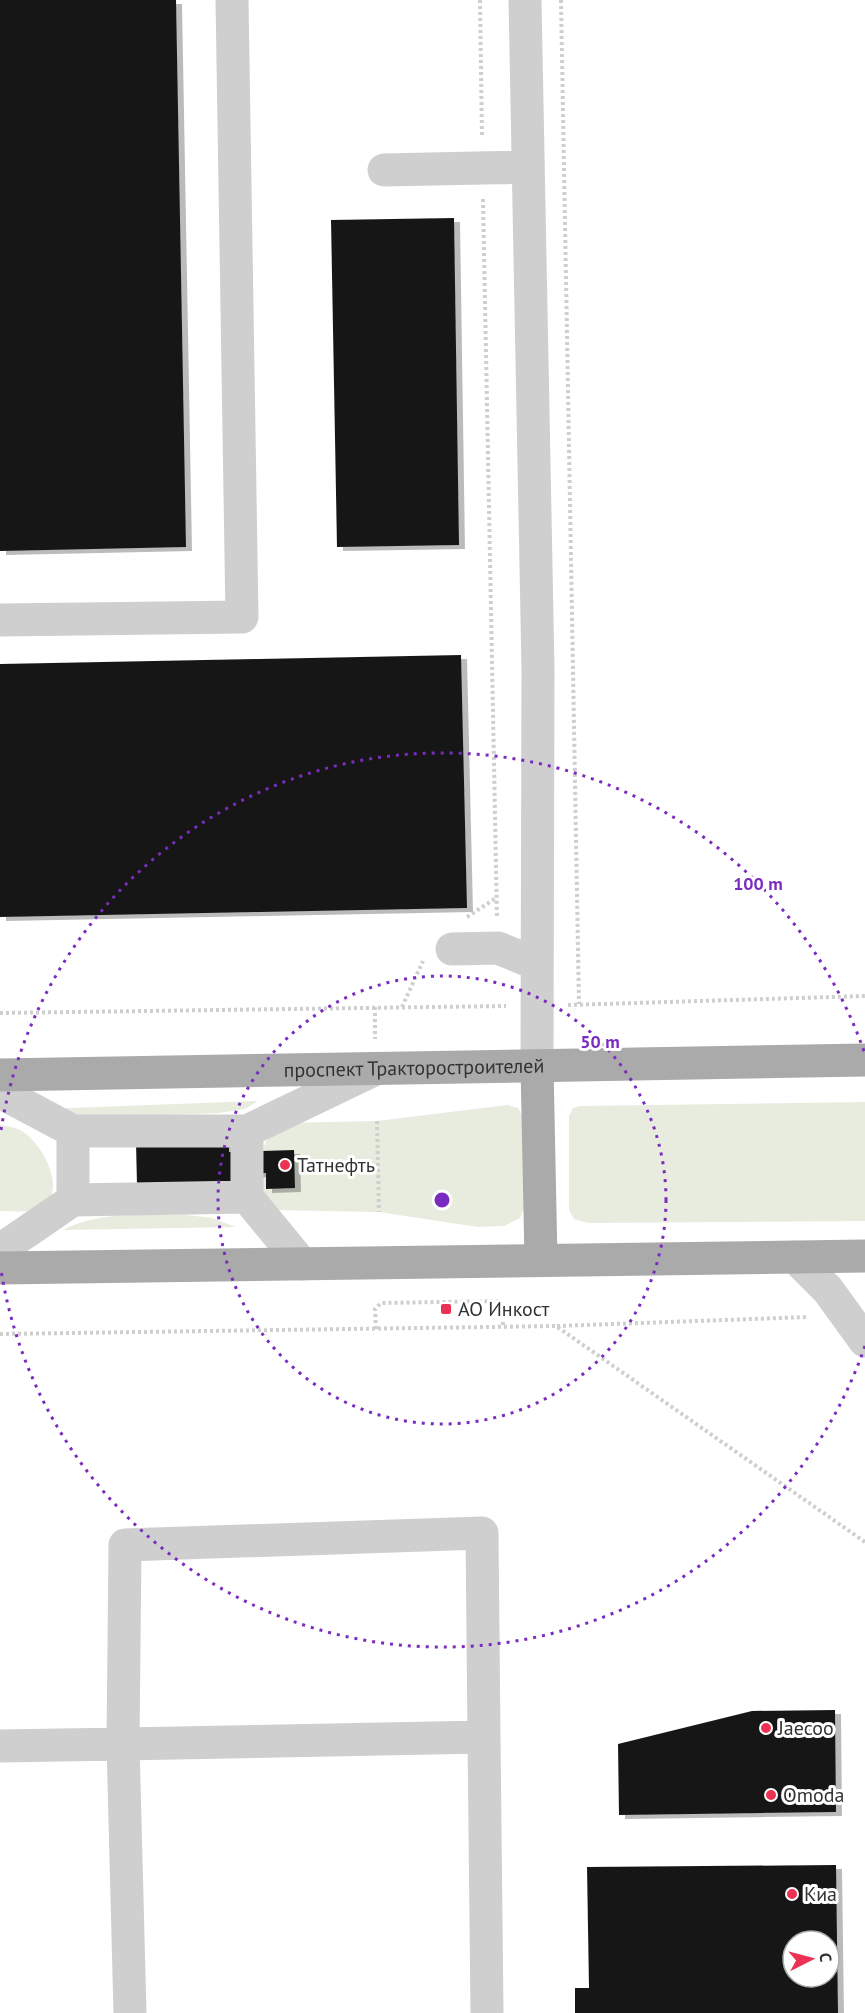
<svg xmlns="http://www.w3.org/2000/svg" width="865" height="2013" font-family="'PT Sans',sans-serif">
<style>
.green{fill:#e7ecde}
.building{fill:#191919;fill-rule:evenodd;filter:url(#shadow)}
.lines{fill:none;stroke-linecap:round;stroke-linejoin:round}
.path{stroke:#cfcfcf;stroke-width:4;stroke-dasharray:3 3;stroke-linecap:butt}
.minor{stroke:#cfcfcf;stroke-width:33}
.major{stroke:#aaa;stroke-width:33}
.ring{fill:none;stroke:#7b2cbf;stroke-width:3;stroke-dasharray:3 6}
.poi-dot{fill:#eb3254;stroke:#fff;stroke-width:2}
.labels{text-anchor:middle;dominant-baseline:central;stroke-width:6;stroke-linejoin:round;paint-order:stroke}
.street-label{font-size:20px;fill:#323232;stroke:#fff}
.poi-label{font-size:20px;fill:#323232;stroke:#fff;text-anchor:start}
.centre{fill:#7b2cbf;stroke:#fff;stroke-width:3}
.ring-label{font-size:18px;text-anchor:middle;font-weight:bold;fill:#7b2cbf;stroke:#fff;stroke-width:6;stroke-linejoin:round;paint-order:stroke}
</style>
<defs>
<filter id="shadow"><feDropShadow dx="6" dy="4" stdDeviation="0" flood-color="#0004"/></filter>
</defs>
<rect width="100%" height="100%" fill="#fff"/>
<!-- green -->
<path class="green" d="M258,1101L245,1109L219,1113L93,1118L43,1109Z
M865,1102V1221L589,1223L574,1219L569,1210V1116L573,1108L580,1106Z
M507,1105L518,1108L524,1119L525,1206L520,1218L504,1226L478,1227L379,1212L271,1210L258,1197L264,1146L272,1130L286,1123L377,1121Z
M0,1125C6,1126 13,1127 18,1129C39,1138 66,1184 46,1204C36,1214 13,1211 0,1211Z
M187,1215L212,1218L236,1227L63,1230C99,1210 147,1216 187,1215Z"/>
<!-- building -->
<path class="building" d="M0,0H176L186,547L0,551Z
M454,218L459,545L337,547L331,220Z
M461,655L467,908L0,917V664Z
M229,1140V1152L294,1150L295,1188L266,1189V1173L232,1174V1182L137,1185L136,1143Z
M835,1710L836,1812L619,1815L618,1744L752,1711Z
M836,1865L838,2013H575V1988H589L587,1867ZM793,1941H829V1977H793Z"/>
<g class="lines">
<!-- path -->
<path class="path" d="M480,0L482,137
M561,0L579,1004
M483,199L497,917
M467,917L496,898
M568,1005L865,996
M375,1007V1039
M402,1007L423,961
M0,1013L506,1006
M377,1121L379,1212
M557,1326L808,1317
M376,1329L375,1309L381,1303L498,1301L502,1305L503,1326
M0,1334L556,1326L865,1542"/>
<!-- minor -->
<path class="minor" d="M525,0L538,669L537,1066
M384,170L528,167
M0,620L242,617L232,0
M452,949L498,948L537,964
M0,1092L73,1131H247L376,1069
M73,1131V1200
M247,1131V1197
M0,1250L73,1200L247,1197L302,1264
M795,1257L828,1290L865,1341
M0,1746L123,1744L125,1545L482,1533L484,1737
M130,2013L123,1744L484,1737L487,2013"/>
<!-- major -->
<g class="major">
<path d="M537,1066L541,1260"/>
<path id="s1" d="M0,1075L865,1060"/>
<path d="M0,1268L865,1256"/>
</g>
</g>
<!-- distance rings -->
<g class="ring">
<circle cx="442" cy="1200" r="224"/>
<path d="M865 1346A447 447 0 0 1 1 1270M1 1130A447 447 0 0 1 865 1054"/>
</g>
<!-- markers -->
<g class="poi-dot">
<circle cx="285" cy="1165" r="6"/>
<rect x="440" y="1303" width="12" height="12" rx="3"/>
<circle cx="766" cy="1728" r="6"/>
<circle cx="771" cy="1795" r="6"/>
<circle cx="792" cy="1894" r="6"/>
</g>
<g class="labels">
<!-- street labels -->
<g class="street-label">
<text stroke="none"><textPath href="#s1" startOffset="414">проспект Тракторостроителей</textPath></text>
</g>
<!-- poi labels -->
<g class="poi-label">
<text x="297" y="1165">Татнефть</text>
<text x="458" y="1309">АО Инкост</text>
<text x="778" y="1728">Jaecoo</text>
<text x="783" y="1795">Omoda</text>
<text x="804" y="1894">Киа</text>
</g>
</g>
<circle cx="442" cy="1200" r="9" class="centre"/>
<g class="ring-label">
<text x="758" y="890">100 m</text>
<text x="600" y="1048">50 m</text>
</g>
<!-- north arrow -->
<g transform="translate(811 1959) rotate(84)"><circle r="28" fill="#ffffff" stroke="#adadad" stroke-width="1.5"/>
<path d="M0-4.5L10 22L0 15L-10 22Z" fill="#eb3254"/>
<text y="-9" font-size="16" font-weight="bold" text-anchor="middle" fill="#323232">С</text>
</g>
</svg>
